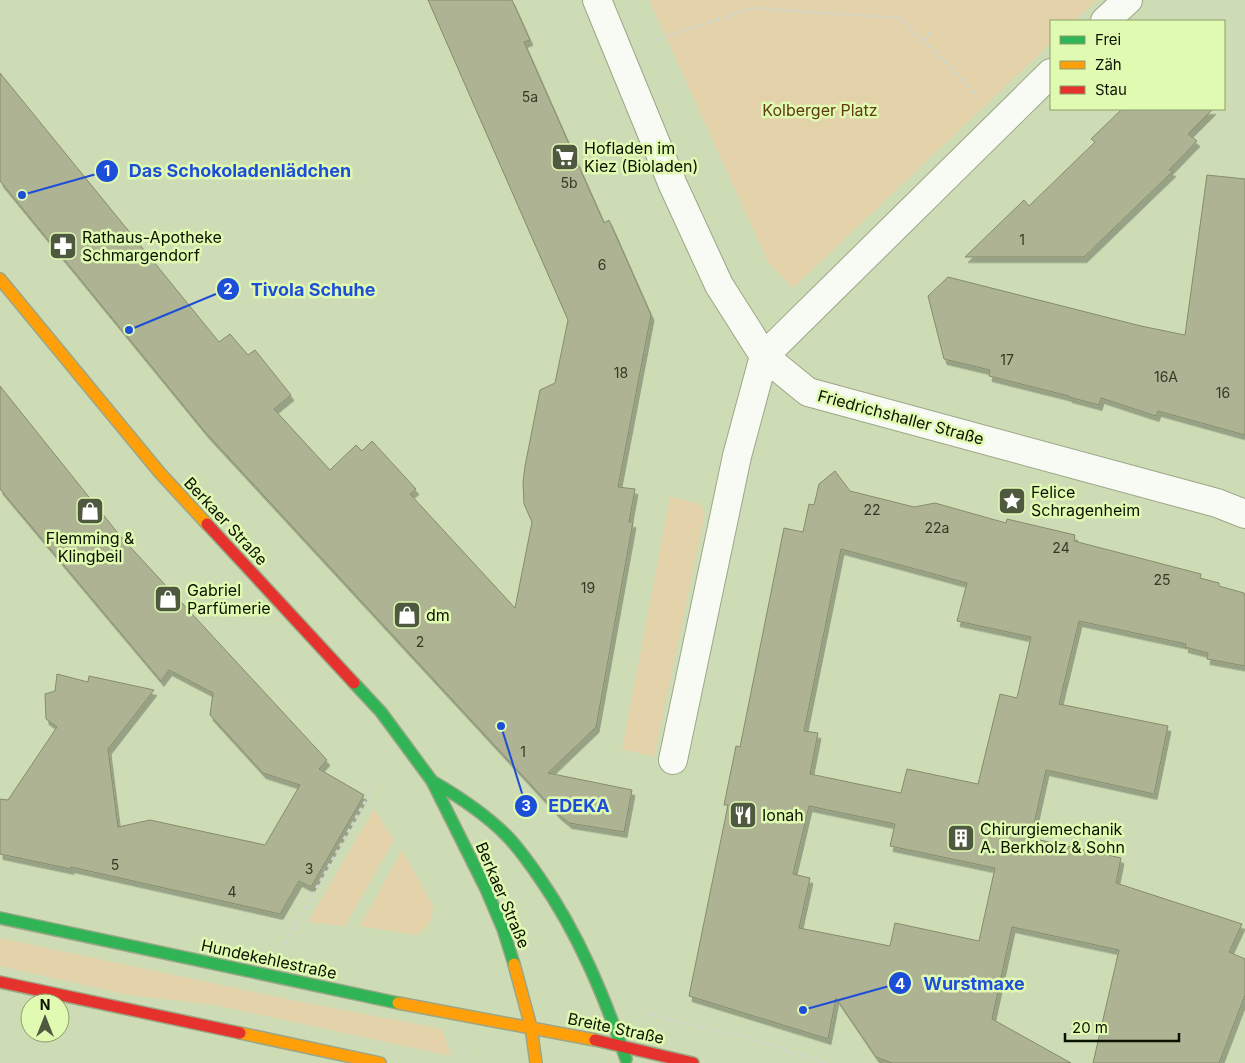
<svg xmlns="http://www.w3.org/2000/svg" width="1245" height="1063" font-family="Inter,sans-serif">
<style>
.green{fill:#e3d1a9}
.building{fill:#aeb393;stroke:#868c6a;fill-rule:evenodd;filter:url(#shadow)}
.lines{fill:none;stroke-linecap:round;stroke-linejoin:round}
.street-casing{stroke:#9ba687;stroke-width:30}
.fast-casing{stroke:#9ba687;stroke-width:14}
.slow-casing{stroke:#9ba687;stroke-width:14}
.jam-casing{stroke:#9ba687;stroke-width:14}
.path{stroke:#d1d5c9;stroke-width:3;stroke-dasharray:4 4;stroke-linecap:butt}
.street{stroke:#f8faf4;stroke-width:28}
.fast{stroke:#30b455;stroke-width:11}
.slow{stroke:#ff9f0a;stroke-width:11}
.jam{stroke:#e5322d;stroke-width:11}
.labels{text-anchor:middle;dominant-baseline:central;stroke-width:5;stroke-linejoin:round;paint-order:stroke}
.number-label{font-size:14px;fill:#343a25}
.park-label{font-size:16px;fill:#603a0f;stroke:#e1fab2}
.poi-label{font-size:16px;fill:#0b1200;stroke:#e1fab2;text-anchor:start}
.street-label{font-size:16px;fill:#0b1200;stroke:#e1fab2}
.leader{fill:none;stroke:#1d4ed8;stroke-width:2}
.callout-dot{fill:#1d4ed8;stroke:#e1fab2;stroke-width:2}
.mark-label{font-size:15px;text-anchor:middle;font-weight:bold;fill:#fff}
.callout-label{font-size:18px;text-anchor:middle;font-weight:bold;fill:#1d4ed8;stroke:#e1fab2;stroke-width:5;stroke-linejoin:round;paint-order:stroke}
</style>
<defs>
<filter id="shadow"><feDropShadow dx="3" dy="5.5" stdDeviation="0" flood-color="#0004"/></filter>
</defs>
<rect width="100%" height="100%" fill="#cedcb5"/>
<!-- green -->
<path class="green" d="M649,0H1097L1074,21H1051V43L793,288L768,262Z
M670,497L701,504L705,513L654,757L622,749Z
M374,809L394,840L345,926L308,922Z
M402,850L433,906C433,920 428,929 416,935L360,926Z
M0,938L291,1000L442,1029L451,1056L215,1005L129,995L0,966Z"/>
<!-- building -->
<path class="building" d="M428,0H512L530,40L524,42L604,223L609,220L651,315L618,487L635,489L629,522H633L596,727L548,773L632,790L624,832L569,823L558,814L206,433L0,181V73L219,342L230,334L248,355L255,350L291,395L274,409L330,470L356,445L362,451L372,441L416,489L410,494L515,608L532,522L524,504L523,482L525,466L540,390L555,383L568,320Z
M1122,109H1213L1188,134L1197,141L1169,170L1173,171L1084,257H965L1024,200L1029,206L1095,142L1091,139Z
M1207,175L1245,179V435L1158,411L1156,416L1101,398L1099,405L1069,397V396L989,376L990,370L944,359L928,296L948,277L1141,326L1185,335Z
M0,386L121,537L327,760L319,769L364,795L311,887L299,881L280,914L71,867V869L0,854V799L8,800L57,727L46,719L45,694L55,691L57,674L88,682L89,676L154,690L108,749L118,827L150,820L265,845L300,785L263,773L210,715L213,693L169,670L161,681L0,489Z
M835,471L850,491L914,507L935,503L1006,523L1007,519L1075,535L1074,541L1201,574L1200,578L1219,583V586L1244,593L1245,596V666L1207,659L1208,653L1185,647L1186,644L1079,621L1059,704L1168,726L1154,794L1046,770L1031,838L1121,858L1116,883L1242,924L1229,952L1245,959V995L1219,1063H1093L1119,950L1012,927L992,1019L1071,1063H892L876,1057L836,998L828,1039L689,996L728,805H724L736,746L740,747L784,528L803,532L809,504L814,505L819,484ZM841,549L967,583L957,621L1031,637L1017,698L1000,694L978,784L907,769L901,793L810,774L818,733L804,731ZM809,806L895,824L890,846L995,868L979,941L895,923L890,946L799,928L810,878L793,874Z"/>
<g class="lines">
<!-- street casing -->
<g class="street-casing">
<path id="street" d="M597,0L673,185L719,285L764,356L1051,73
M1105,21L1128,0
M673,760L737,456L764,356L808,392L1217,503L1245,514"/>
</g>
<!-- fast casing -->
<g class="fast-casing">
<path id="fast" d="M354,683L381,712L432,781L486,889L503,929L514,964
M432,781C458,796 484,813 506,835C519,848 530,864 541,880C579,935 604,996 626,1059
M0,918L398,1003"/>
</g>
<!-- slow casing -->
<g class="slow-casing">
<path id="slow" d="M0,279L160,473L207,524
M514,964L531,1027L536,1063
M398,1003L595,1040
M240,1033L380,1063"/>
</g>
<!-- jam casing -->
<g class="jam-casing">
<path id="jam" d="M207,524L354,683
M0,982L240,1033
M595,1040L693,1063"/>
</g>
<!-- path -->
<path class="path" d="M655,40L753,8L900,18L979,97
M923,41L931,31
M285,944L374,786
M645,1012L683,1023L743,1036L825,1063
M463,1050L466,1059"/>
<!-- street -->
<use href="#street" class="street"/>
<!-- fast -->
<use href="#fast" class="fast"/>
<!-- slow -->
<use href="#slow" class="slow"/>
<!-- jam -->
<use href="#jam" class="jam"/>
</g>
<!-- icons -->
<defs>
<g id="supermarket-square" transform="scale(1.4375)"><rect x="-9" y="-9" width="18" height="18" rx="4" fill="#4f593f" stroke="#e1fab2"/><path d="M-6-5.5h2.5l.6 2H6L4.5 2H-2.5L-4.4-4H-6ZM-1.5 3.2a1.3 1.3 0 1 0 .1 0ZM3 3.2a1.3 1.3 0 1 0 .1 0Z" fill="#fff"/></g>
<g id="pharmacy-square" transform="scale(1.4375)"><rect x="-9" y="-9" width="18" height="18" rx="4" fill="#4f593f" stroke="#e1fab2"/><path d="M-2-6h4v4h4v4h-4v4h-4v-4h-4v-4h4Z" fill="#fff"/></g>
<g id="sight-square" transform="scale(1.4375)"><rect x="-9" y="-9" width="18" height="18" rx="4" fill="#4f593f" stroke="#e1fab2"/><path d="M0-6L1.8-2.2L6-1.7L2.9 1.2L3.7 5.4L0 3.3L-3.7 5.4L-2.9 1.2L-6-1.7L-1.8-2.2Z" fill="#fff"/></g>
<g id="shop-square" transform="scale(1.4375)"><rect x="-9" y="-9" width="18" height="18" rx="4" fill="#4f593f" stroke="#e1fab2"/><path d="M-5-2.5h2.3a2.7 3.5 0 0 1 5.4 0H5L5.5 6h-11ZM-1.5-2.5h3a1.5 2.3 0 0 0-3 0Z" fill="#fff"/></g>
<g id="restaurant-square" transform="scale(1.4375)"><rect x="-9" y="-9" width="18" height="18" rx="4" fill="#4f593f" stroke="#e1fab2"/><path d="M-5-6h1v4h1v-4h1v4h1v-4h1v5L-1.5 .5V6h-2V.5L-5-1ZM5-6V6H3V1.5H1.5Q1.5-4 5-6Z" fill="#fff"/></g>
<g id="building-square" transform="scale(1.4375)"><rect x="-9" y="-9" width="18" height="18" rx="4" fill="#4f593f" stroke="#e1fab2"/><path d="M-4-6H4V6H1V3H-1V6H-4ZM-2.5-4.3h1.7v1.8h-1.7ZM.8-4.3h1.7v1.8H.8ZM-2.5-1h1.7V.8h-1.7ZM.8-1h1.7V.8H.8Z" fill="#fff"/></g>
</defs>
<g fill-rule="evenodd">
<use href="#supermarket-square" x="565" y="157"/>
<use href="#pharmacy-square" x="63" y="246"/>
<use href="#sight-square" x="1012" y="501"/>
<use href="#shop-square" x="90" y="511"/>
<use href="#shop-square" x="168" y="599"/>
<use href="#shop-square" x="407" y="615"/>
<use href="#restaurant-square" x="743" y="815"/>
<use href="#building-square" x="961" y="838"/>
</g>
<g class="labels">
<!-- number labels -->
<g class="number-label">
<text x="530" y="96">5a</text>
<text x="569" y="182">5b</text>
<text x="1022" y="239">1</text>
<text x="602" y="264">6</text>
<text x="1007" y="359">17</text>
<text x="621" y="372">18</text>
<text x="1166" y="376">16A</text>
<text x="1223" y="392">16</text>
<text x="872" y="509">22</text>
<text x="937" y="527">22a</text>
<text x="1061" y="547">24</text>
<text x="1162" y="579">25</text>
<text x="588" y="587">19</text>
<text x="420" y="641">2</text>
<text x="523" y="751">1</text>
<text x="115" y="864">5</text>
<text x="309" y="868">3</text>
<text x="232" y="891">4</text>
</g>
<!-- park labels -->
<g class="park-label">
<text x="820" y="110">Kolberger Platz</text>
</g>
<!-- poi labels -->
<g class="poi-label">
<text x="584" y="148">Hofladen im<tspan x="584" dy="18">Kiez (Bioladen)</tspan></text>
<text x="82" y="237">Rathaus-Apotheke<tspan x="82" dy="18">Schmargendorf</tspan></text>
<text x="1031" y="492">Felice<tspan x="1031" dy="18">Schragenheim</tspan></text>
<text x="90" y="538" text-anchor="middle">Flemming &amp;<tspan x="90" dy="18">Klingbeil</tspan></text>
<text x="187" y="590">Gabriel<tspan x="187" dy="18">Parfümerie</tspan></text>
<text x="426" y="615">dm</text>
<text x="762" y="815">Ionah</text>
<text x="980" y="829">Chirurgiemechanik<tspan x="980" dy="18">A. Berkholz &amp; Sohn</tspan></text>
</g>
<!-- street labels -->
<g class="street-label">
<text transform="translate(901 417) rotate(15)">Friedrichshaller Straße</text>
<text transform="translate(226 521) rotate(47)">Berkaer Straße</text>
<text transform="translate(503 895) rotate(67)">Berkaer Straße</text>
<text transform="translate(269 959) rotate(12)">Hundekehlestraße</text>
<text transform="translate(616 1028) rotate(12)">Breite Straße</text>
</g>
</g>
<!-- callouts -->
<path class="leader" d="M22 195L107 171M129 330L228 289M501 726L526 806M803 1010L900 983"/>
<g class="callout-dot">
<circle cx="22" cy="195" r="5"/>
<circle cx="129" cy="330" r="5"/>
<circle cx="501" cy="726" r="5"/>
<circle cx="803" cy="1010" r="5"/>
<circle cx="107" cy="171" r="12"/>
<circle cx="228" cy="289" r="12"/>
<circle cx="526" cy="806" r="12"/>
<circle cx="900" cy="983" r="12"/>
</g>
<g class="mark-label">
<text x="107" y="176">1</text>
<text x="228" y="294">2</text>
<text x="526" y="811">3</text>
<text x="900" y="989">4</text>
</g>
<g class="callout-label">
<text x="240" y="177">Das Schokoladenlädchen</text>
<text x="313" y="296">Tivola Schuhe</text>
<text x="579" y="812">EDEKA</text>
<text x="974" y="990">Wurstmaxe</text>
</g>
<!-- legend -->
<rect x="1050" y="20" width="175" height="90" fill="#e1fab2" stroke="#8b9d6b"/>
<rect x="1060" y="36" width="25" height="8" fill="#30b455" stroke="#8b9d6b"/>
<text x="1095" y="45" font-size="15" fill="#0b1200">Frei</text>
<rect x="1060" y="61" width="25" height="8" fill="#ff9f0a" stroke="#8b9d6b"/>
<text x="1095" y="70" font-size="15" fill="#0b1200">Zäh</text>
<rect x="1060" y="86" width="25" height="8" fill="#e5322d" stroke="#8b9d6b"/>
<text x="1095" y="95" font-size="15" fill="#0b1200">Stau</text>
<!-- north arrow -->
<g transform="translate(45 1018)"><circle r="24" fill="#e1fab2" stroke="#8b9d6b"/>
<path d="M0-4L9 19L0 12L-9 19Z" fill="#4f593f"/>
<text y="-8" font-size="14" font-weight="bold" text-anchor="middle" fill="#0b1200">N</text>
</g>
<!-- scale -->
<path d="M1065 1033v8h114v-8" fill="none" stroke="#0b1200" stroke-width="2.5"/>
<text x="1072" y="1033" font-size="15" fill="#0b1200" stroke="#e1fab2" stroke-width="4" paint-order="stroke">20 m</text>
</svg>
